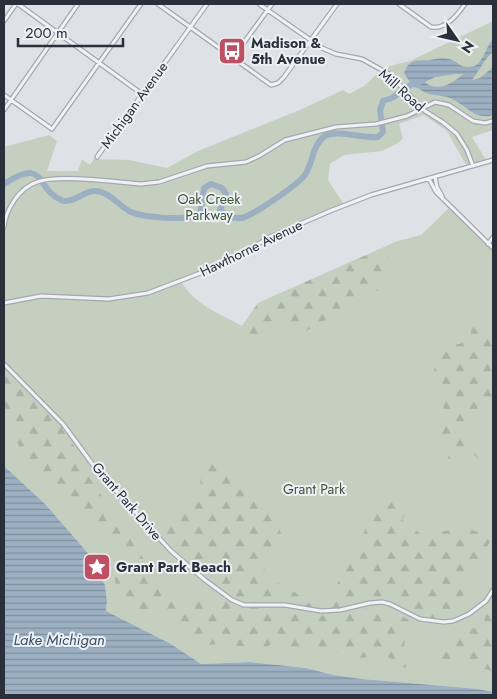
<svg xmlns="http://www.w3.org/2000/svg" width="497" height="699" font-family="Jost,sans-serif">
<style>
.green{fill:#c4cfc0}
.forest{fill:url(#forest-firs)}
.water{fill:url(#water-rules);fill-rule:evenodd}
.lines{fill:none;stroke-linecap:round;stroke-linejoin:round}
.river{stroke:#9cb0c2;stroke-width:6}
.minor-casing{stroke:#a4a8af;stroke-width:5.5}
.minor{stroke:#f0f2f5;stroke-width:3}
.labels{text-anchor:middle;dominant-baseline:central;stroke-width:4;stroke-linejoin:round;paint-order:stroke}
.poi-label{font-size:14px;font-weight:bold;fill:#29303b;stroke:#edf0f4;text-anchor:start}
.street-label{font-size:14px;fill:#29303b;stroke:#edf0f4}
.park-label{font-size:14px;fill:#3e5538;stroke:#edf0f4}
.water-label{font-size:15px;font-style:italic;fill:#37506a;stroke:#edf0f4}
</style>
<defs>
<pattern id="forest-firs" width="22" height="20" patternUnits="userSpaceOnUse" patternTransform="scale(1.25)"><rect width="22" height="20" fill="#c4cfc0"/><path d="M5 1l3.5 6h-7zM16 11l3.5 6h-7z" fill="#a8b2a6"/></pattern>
<pattern id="water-rules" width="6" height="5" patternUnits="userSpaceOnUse" patternTransform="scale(1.25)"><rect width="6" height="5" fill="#9cb0c2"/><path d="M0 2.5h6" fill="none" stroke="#7f909f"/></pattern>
</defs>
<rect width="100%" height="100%" fill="#dee1e6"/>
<!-- green -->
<path class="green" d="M493,21V130L472,137L486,160L466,165L447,131L424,115L399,124L403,138L398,143L382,151L344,155L330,164L328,180L343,203L279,230L235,255L180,280C194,304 218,313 242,326L258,303L398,241L421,235L449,208L493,251V692L478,689L362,679L333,675L306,668L250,662L201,664L171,644L106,611L107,602L105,585L87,552L45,504L4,466V147L49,135L57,141L47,171H78L82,159L90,165L94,159L129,160L167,168L198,151L302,109L343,90L349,94L364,86L379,72L393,65L410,61Z"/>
<!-- forest -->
<path class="forest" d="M398,241L388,252L387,285L306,331L288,324L270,323L256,336L246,333L242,326L258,303Z
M476,309L479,310L493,346V409L488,410L482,415L477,411L474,410C464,422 464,427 471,440C467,454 463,463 450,469L447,467L449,452L447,443L441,431L444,407L436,398L437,388L434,371L436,357L440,348L444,345L460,344L471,336V329L468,326V322L474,310Z
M4,368L61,425L63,430L95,477L96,483L109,515L138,545L153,586L178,603C194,606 206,596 221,596L217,587L193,568L167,543V532L169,521L183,512L194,509C201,495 202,485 199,470L210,463L270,505L282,536L281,543L265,565L263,580L285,585L313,606L310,608L277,603L266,606V609H283L328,616L345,614L373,607H381L388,609L417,624L416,628L405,636L404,650L411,659V663L404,668L385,655L360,658L323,649H300L283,645L276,640L264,649L220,644L201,645L171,622L163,612L157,610L150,617L131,612L118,601L113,566L121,558L117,550L100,537L66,502L33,471L29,462L21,451L7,416L4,415Z
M493,446V451L478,459L474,454Z
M399,499L412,503L402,520L421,534L469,528L476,532L478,529L492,537L452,618L427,619L414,615L392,602L382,599L372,600L339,608L320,609L353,560L366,527L376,510L388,506L393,501Z
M493,597V671L437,658L441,641H448L485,622L481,611Z"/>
<!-- water -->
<path class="water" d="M493,39V52C485,58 479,71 472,80L480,78L493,67V115C475,121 465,104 450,98C445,96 440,96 435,95C423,94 409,83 404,73C409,58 418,61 430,60C435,59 442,57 449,59C460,62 460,70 475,66C485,59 485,48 493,39ZM456,74H463C454,83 436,93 425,82L435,77Z
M4,466L45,504L87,552L105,585L107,602L106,611L171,644L201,664L250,662L306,668L333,675L362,679L478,689L493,692V695H4Z"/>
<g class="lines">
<!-- river -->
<path class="river" d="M4,184C47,156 34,189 63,201C77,202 83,191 95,191C109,191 120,207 131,212C145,218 187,221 200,214L204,188L211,184L222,188L226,194L220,210C226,215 232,219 241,218C251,217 297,185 304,176C314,163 311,146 325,136C336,129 365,139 378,137L383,132L380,110L383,101L392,98L412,84L418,85"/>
<!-- minor casing -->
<g class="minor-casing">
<path id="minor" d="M18,4L142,94
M158,4L271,85L278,83L284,77L337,4
M259,4L322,48L336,54L362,59L389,74L425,111L444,123L457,134L467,150L473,166
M399,4L431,27C446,30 458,14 465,4
M4,21L16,4
M232,59L272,4
M4,95L52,129L141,4
M4,110L78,4
M97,157L207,4
M435,177L437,187L442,196
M429,179L436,192L493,248
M4,227C6,209 19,188 37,182C59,174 116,182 141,184L159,182L207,166L246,162L259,156L285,140L336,127L376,124L407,116L435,102L449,105L473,121L485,123L493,121
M488,244L493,237
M4,303L41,296L109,299L148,293L203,272L240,255L270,237L330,211L371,195L493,160
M4,364L63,424L96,469L171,551L205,580L232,600L244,605H285L321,611L340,610L370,603L382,602L390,604L420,619L444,622L453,621L469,614L486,601L493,590"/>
</g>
<!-- minor -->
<use href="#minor" class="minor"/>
</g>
<!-- icons -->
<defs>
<g id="bus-square" transform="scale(1.4375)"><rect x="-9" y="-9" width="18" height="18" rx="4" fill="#bf4f63" stroke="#edf0f4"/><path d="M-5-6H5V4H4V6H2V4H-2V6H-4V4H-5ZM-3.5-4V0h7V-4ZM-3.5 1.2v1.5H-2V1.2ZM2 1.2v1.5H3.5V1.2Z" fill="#fff"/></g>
<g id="sight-square" transform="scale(1.4375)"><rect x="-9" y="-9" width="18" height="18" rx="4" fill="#bf4f63" stroke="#edf0f4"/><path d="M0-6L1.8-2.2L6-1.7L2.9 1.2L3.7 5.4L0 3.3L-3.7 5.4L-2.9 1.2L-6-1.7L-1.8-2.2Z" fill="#fff"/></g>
</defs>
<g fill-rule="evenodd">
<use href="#bus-square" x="232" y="51"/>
<use href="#sight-square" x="97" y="567"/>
</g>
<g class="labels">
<!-- poi labels -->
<g class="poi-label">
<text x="251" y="43">Madison &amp;<tspan x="251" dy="16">5th Avenue</tspan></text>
<text x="116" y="567">Grant Park Beach</text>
</g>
<!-- street labels -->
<g class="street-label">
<text transform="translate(402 90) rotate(42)">Mill Road</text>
<text transform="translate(134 105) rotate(-54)">Michigan Avenue</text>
<text transform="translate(251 248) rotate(-26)">Hawthorne Avenue</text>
<text transform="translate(127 501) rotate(49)">Grant Park Drive</text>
</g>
<!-- park labels -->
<g class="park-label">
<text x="209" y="199">Oak Creek<tspan x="209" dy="16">Parkway</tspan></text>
<text x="314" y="489">Grant Park</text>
</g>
<!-- water labels -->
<g class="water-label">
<text x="59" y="640">Lake Michigan</text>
</g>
</g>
<!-- border -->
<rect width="497" height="699" fill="none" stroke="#29303b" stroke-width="10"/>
<!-- north arrow -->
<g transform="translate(457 40) rotate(124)" stroke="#edf0f4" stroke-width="4" paint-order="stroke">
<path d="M0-4L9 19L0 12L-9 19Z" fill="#29303b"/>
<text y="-8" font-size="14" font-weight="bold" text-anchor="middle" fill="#29303b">N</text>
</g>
<!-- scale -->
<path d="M18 38v8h105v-8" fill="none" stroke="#29303b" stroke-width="2.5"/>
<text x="25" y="38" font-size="15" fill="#29303b" stroke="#edf0f4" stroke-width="4" paint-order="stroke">200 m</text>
</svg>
